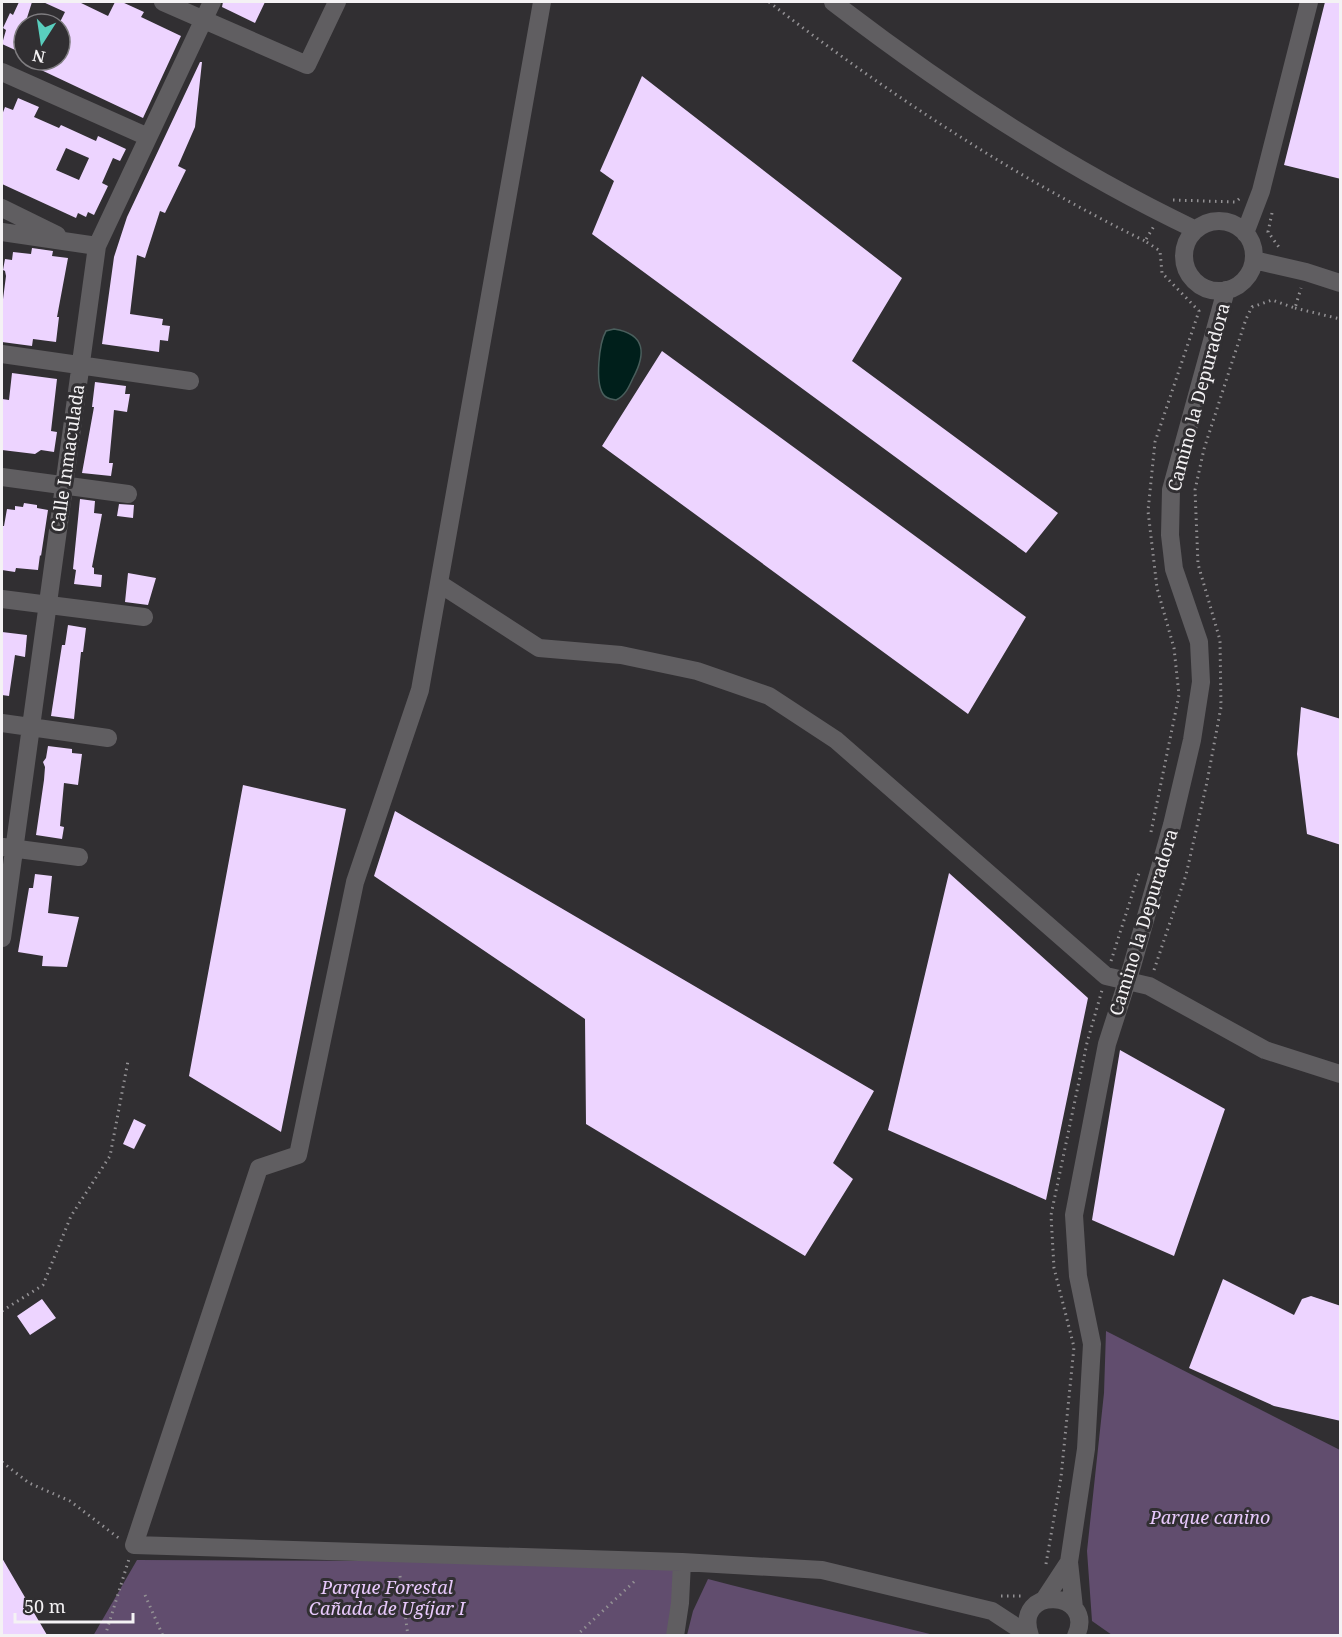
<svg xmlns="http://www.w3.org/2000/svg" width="1342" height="1637" font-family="'Noto Serif',serif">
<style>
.green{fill:#614d6e}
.water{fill:#001f1b;stroke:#495e5c;stroke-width:1.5}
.building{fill:#edd4ff;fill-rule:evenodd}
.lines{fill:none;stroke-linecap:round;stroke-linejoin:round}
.path{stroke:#939194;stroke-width:3;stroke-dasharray:1.5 4.5;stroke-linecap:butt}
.minor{stroke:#605e61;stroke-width:18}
.labels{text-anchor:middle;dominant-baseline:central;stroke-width:6;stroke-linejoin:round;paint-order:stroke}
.street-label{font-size:18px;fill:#f4f2f4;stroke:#312f32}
.park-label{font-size:18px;font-style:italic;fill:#e8c9fc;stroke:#312f32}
</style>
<rect width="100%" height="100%" fill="#312f32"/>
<!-- green -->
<path class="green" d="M1106,1331L1340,1450V1635H1112L1092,1621L1087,1551L1104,1393Z
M137,1560L682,1562L675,1635L93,1636Z
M708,1579L731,1585L934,1635H687L693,1611Z"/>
<!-- water -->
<path class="water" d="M614,329C646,334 646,354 633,378C629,387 625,396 616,400C611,399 606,399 603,394C595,382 599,343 606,331Z"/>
<!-- building -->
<path class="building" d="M19,2H32L26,21L29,22L24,24V54L2,44L6,30L3,28L10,13L13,15Z
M43,2H79L108,16L115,2H122L144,12L141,17L181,36L143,118L39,69L43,60H60V22L65,12Z
M223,2H265L255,23L222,7Z
M1325,2H1341V179L1284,165Z
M200,62H202L195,127L178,166L186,170L165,213L160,211L145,258L137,255L130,314L163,319L162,325L170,326L168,341L160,340L159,352L102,344L114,257L127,217Z
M642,76L902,278L852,361L1058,513L1026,553L592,234L614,181L600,171Z
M18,98L39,107L34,117L59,128L61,125L96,141L98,136L126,149L120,161L113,158L102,183L108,186L94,215L88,212L86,217L78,213L76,218L2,184V115L5,107L13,110ZM66,148L89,158L79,180L56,170Z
M32,248L53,251L52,256L68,258L57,317H59L56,342L33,339L32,346L2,342V307L6,276L5,271L3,270L5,259L12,260L13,252L31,254Z
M662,351L1026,617L968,714L602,446Z
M12,373L57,379L51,431L57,432L54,452L41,450L35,454L2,450V399L9,400Z
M95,382L126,386L125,394H130L127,412L114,410L109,463H113L111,476L82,473L94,407H92Z
M80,499L95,501L94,513L102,514L92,567L94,568V574L102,575L101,587L74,584L76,570L73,569Z
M24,503L37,505V508L48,510L41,556L40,555L38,570L16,568L15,572L2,570V526H4L7,509L15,510V506L23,507Z
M119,504L134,505L133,518L117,516Z
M128,573L156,578L148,605L125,602Z
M68,625L86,628L83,652H81L74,719L51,716L62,645H65Z
M2,632L27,635L25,657L15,655L9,696L2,695Z
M1301,707L1341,719V845L1307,834L1297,754Z
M48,746L72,749V753L82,754L78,785L64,783L60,826L64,827L62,839L36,835L44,780L45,767L43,762L46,758Z
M243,785L346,809L281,1132L189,1076Z
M395,811L874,1091L833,1163L853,1179L805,1256L586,1124L585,1019L374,876Z
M949,873L1088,998L1046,1200L888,1130Z
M35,874L52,876L48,913L79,917L67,967L42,966L43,956L18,952L29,888H33Z
M1120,1050L1225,1109L1174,1256L1092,1220Z
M134,1119L146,1125L134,1149L123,1144Z
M1223,1279L1294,1315L1302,1299L1311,1296L1341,1306V1421L1274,1406L1189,1368Z
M42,1299L56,1318L30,1335L17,1316Z
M2,1558L47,1635H2Z"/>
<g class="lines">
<!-- path -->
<path class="path" d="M769,2C884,91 1014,177 1145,241
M1173,200L1236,202L1240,198
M1272,213L1268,232L1281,250
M1295,308L1340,319
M1151,832L1179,695L1174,648L1157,588L1148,511L1155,442L1199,311L1162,273L1160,251L1145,241L1154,226
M1111,961L1139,873
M1154,970L1186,875L1207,782L1221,707L1220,640L1198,564L1195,490L1204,449L1246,319L1252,307L1272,300L1295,308L1301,288
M2,1311L43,1285L71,1216L110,1156L128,1061
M2,1462L29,1483L70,1501L120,1539
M1046,1564L1061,1477L1074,1347L1054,1268L1051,1215L1087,1043L1102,990
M400,1576L408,1636
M145,1595L163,1636
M1001,1596H1021
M105,1636L129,1559
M576,1636L637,1579"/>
<!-- minor -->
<path class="minor" d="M163,2L307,65L337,2
M542,2L420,690L355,882L298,1155L259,1168L134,1545L682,1562
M833,2C945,88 1066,168 1194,229
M2,72L148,137
M2,208L57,235
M1184 256a35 35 0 1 1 70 0a35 35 0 1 1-70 0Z
M2,232L97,246
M1245,233L1261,191L1309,2
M1254,260L1306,272L1340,283
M2,354L190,381
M2,477L128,494
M440,584L539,648L621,655L697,671L769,696L836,740L1106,976L1149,986L1265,1050L1340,1074
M2,599L144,617
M2,723L108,738
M3,847L79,857
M2,938L97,246L212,2
M1044,1600L1069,1562
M1074,1608L1069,1562L1086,1449L1092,1344L1078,1276L1074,1215L1107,1044L1132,966L1172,825L1192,740L1201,682L1199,642L1174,569L1170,535L1171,490L1226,290
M675,1636L680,1603L682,1562L822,1570L992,1611L1030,1636
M1030,1636C1012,1584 1097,1590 1076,1636"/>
</g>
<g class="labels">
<!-- street labels -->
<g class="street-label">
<text transform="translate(1198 397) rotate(-75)">Camino la Depuradora</text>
<text transform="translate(67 458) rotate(-82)">Calle Inmaculada</text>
<text transform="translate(1143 922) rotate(-73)">Camino la Depuradora</text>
</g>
<!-- park labels -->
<g class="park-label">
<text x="1210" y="1517">Parque canino</text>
<text x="387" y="1587">Parque Forestal<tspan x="387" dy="21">Cañada de Ugíjar I</tspan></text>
</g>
</g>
<!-- border -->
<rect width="1342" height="1637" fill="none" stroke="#f4f2f4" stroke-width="6"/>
<!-- north arrow -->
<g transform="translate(42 42) rotate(192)"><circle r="28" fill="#312f32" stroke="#7f7d80" stroke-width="1.5"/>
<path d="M0-4.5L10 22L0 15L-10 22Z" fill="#59cebe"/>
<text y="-9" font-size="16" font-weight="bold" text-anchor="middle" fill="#f4f2f4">N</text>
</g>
<!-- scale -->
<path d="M15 1613v9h118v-9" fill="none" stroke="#f4f2f4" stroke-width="3"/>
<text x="24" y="1613" font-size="18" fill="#f4f2f4" stroke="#312f32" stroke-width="4.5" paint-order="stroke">50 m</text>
</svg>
